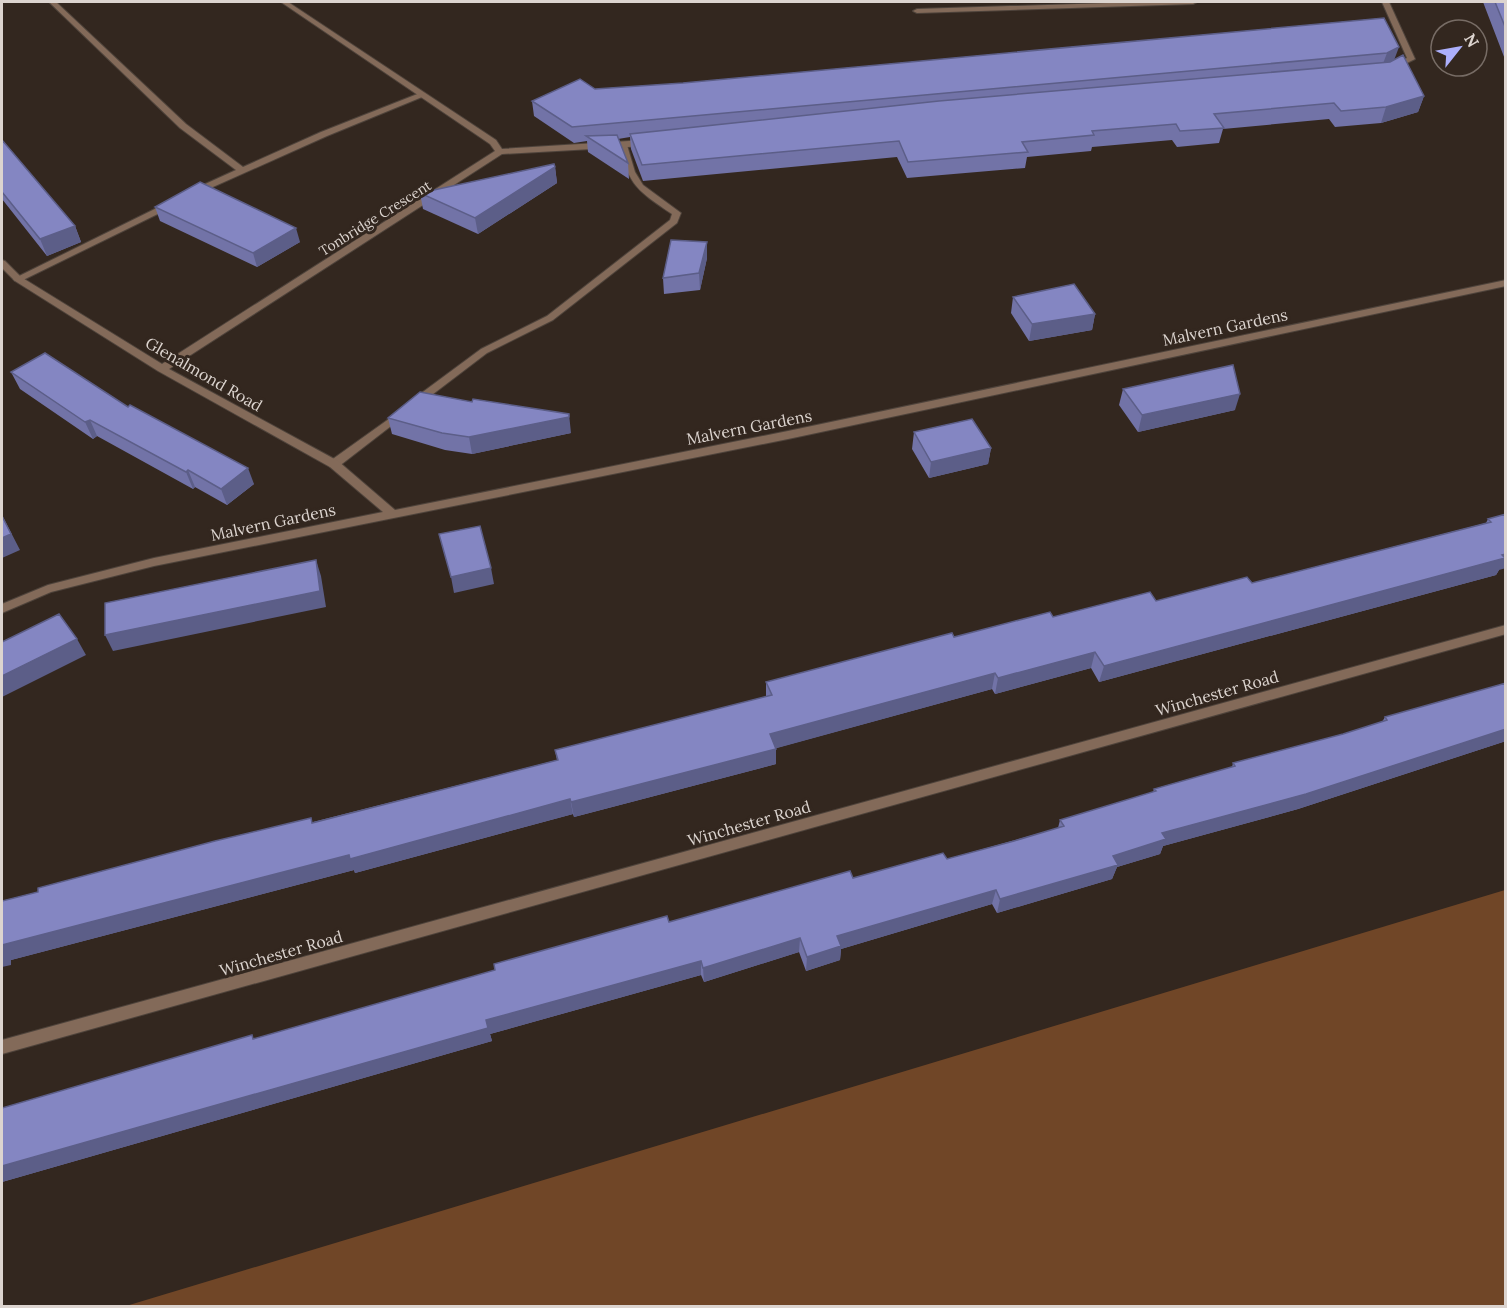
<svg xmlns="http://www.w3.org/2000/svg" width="1507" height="1308" font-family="Lora,serif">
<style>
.green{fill:#704627}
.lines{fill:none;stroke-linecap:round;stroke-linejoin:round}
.lane-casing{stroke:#4e433b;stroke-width:2}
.street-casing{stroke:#4e433b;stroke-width:2}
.lane{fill:#836a59;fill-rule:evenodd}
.street{fill:#836a59;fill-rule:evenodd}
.wall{fill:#7273a7}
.shaded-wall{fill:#5c5e88}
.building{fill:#8486c2;stroke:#5c5e88;stroke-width:1.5}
.labels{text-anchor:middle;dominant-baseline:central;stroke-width:6;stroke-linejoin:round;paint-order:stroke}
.far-street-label{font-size:14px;fill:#dcd4cf;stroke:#33271f}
.street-label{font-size:16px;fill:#dcd4cf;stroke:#33271f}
</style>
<rect width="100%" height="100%" fill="#33271f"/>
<!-- green -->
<path class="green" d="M1505,890V1306H126Z"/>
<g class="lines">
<!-- lane casing -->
<g class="lane-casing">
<path id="lane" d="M49,2H56L186,124L243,167L321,132L420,93L427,95L327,136L195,195L192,194V190L236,170L180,128Z
M1139,2H1197L1193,4L917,13L913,11L917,9Z
M623,142L627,145L635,172L643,185L681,213L677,223L553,320L487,353L420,404H412L411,402L412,400L481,349L547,316L670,220L672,214C638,191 629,186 619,145Z
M169,202L173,205L172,207L21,281H15L13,279Z
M400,411L404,412L405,414L404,416L338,467H330L329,464L330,461Z"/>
</g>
<!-- street casing -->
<g class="street-casing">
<path id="street" d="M281,2H288L496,140L502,149L645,140L649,143L645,146L502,154L169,369L338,461L395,510L788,431L1506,280V286L788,439L154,566L51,592L2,613V604L48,585L154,558L383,512L330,467L158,371L15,281L2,268V260L5,261L21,277L162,364L495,151L490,144Z
M1382,2H1389L1415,59L1393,70L1389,68L1390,66L1407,58Z
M1506,625V634L2,1054V1040Z"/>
</g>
<!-- lane -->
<use href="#lane" class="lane"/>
<!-- street -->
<use href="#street" class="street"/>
</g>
<!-- wall -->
<path class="wall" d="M1483,2H1506V62Z
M1384,18L1394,59L1424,96L1418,112L1381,123L1335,127L1329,119L1223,129L1219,143L1177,147L1172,140L1092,147L1091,151L1027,157L1025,168L907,178L897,157L643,181L631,149L630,137L618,139L628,163L629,179L588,152L587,141L574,143L534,116L532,101L595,89L683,83Z
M2,140L75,226L81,242L47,256L2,199Z
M555,167L557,183L478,234L423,209L420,193Z
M155,207L300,242L257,267L160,221Z
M707,242V258L700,290L664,294L663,278Z
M1013,297L1095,314L1092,330L1029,341L1011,313Z
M11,372L128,407L254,484L227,505L195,487L193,489L97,436L93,439L20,389Z
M1123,389L1235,410L1138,432L1119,405Z
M388,418L571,433L472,454L445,450L392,434Z
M914,432L991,448L988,464L929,478L912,449Z
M1506,514L1499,570L1496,575L1099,682L1091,668L995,694L992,689L776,748V764L574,817L573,814L355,873L354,870L11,960V965L2,901L557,760L555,750L766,697V682L954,637L1053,617L1156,601L1252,583L1486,523L1488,519Z
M1506,683V741L1298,809L1163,846L1160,854L1117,867L1112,879L997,913L992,904L841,949L840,960L806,971L799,952L704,982L701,975L490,1034L492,1041L2,1182V1108L255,1039L669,922L853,878L947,859L1058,828L1060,820L1153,792L1154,789L1232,767L1233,763L1343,734L1382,722L1385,717Z"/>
<!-- shaded-wall -->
<path class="shaded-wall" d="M1399,47L1393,63L1381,69L1387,53Z
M1424,96L1418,112L1381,123L1386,107Z
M555,167L557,183L478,234L475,218Z
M75,226L81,242L47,256L40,239Z
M296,228L300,242L257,267L253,253Z
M707,242V258L700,290L699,273Z
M1095,314L1092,330L1029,341L1032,324Z
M1240,394L1235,410L1138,432L1142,415Z
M569,414L571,433L472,454L469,437Z
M90,420L97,436L93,439L85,422Z
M991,448L988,464L929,478L931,462Z
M248,468L254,484L227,505L221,489Z
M188,470L195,487L193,489L186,472Z
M2,515L20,550L2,558Z
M1506,554V568L1499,570L1496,575L1099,682L1104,666Z
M316,560L321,576L326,607L113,651L105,635Z
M491,568L494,584L454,593L451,577Z
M77,639L86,655L2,697V676Z
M1095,652L1091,668L995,694L998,678Z
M995,673L992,689L770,750V734Z
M1506,729V741L1298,809L1163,846L1160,854L1117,867L1112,879L997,913L1000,899L1113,856L1162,833Z
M776,749V764L574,817L571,802Z
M570,799L573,814L355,873L354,870L11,960V965L2,967V945L349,855Z
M996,890L992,904L841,949L840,960L806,971L807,957L837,936Z
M800,938L799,952L704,982L703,968Z
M701,961V975L490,1034L492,1041L2,1182V1166L486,1020Z"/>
<!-- building -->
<path class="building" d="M1495,2H1506V29Z
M1384,18L1399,47L1387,53L572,127L532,101L580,79L595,89L683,83Z
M1403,55L1424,96L1386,107L1341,111L1334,103L1214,114L1224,128L1180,131L1176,124L1092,131L1094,135L1022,142L1028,152L908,162L899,141L642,165L630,134L939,101L1390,62Z
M617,135L628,163L586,136Z
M2,140L75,226L40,239L2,192Z
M554,164L555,167L475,218L420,193Z
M200,182L296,228L253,253L155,207Z
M671,240L707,242L699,273L663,278Z
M1074,284L1095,314L1032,324L1013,297Z
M45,353L128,407L130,405L248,468L221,489L188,470L186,472L90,420L85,422L11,372Z
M1233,365L1240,394L1142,415L1123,389Z
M420,392L472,402L473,399L569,414V417L469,437L442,433L388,418Z
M972,419L991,448L931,462L914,432Z
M1506,514V554L1502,555L1505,558L1104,666L1095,652L998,678L995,673L770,734L776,749L571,802L570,799L350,859L349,855L2,945V901L38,892V888L215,841L311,818L312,823L558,760L555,750L772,695L766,682L952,633L954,637L1050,612L1053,617L1150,592L1156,601L1247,577L1252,583L1491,522L1488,519Z
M2,516L11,534L2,538Z
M480,526L491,568L451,577L439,534Z
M316,560L320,591L105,635V603Z
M59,614L77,639L2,676V642Z
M1506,683V729L1306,794L1162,833L1166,839L1113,856L1118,865L1000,899L996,890L837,936L841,946L807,957L800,938L703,968L701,961L486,1020L488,1028L2,1166V1108L252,1035L253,1039L495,970L494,964L667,916L669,922L850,871L853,878L943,853L947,859L1014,841L1064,826L1060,820L1156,791L1154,789L1235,766L1233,763L1343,734L1387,720L1385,717Z"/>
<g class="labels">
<!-- far-street labels -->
<g class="far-street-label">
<text transform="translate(375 218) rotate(-32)">Tonbridge Crescent</text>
</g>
<!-- street labels -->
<g class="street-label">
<text transform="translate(1225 327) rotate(-12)">Malvern Gardens</text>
<text transform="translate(204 374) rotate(30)">Glenalmond Road</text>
<text transform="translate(749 427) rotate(-11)">Malvern Gardens</text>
<text transform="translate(273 522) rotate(-12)">Malvern Gardens</text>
<text transform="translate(1217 693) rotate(-16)">Winchester Road</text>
<text transform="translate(749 823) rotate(-16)">Winchester Road</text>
<text transform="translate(281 953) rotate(-16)">Winchester Road</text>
</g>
</g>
<!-- border -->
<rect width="1507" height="1308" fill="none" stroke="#dcd4cf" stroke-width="6"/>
<!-- north arrow -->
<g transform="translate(1459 48) rotate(59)"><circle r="28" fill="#33271f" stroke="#776c65" stroke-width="1.5"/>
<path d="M0-4.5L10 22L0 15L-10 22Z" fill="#acaffb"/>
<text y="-9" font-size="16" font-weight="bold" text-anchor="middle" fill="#dcd4cf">N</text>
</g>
</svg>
